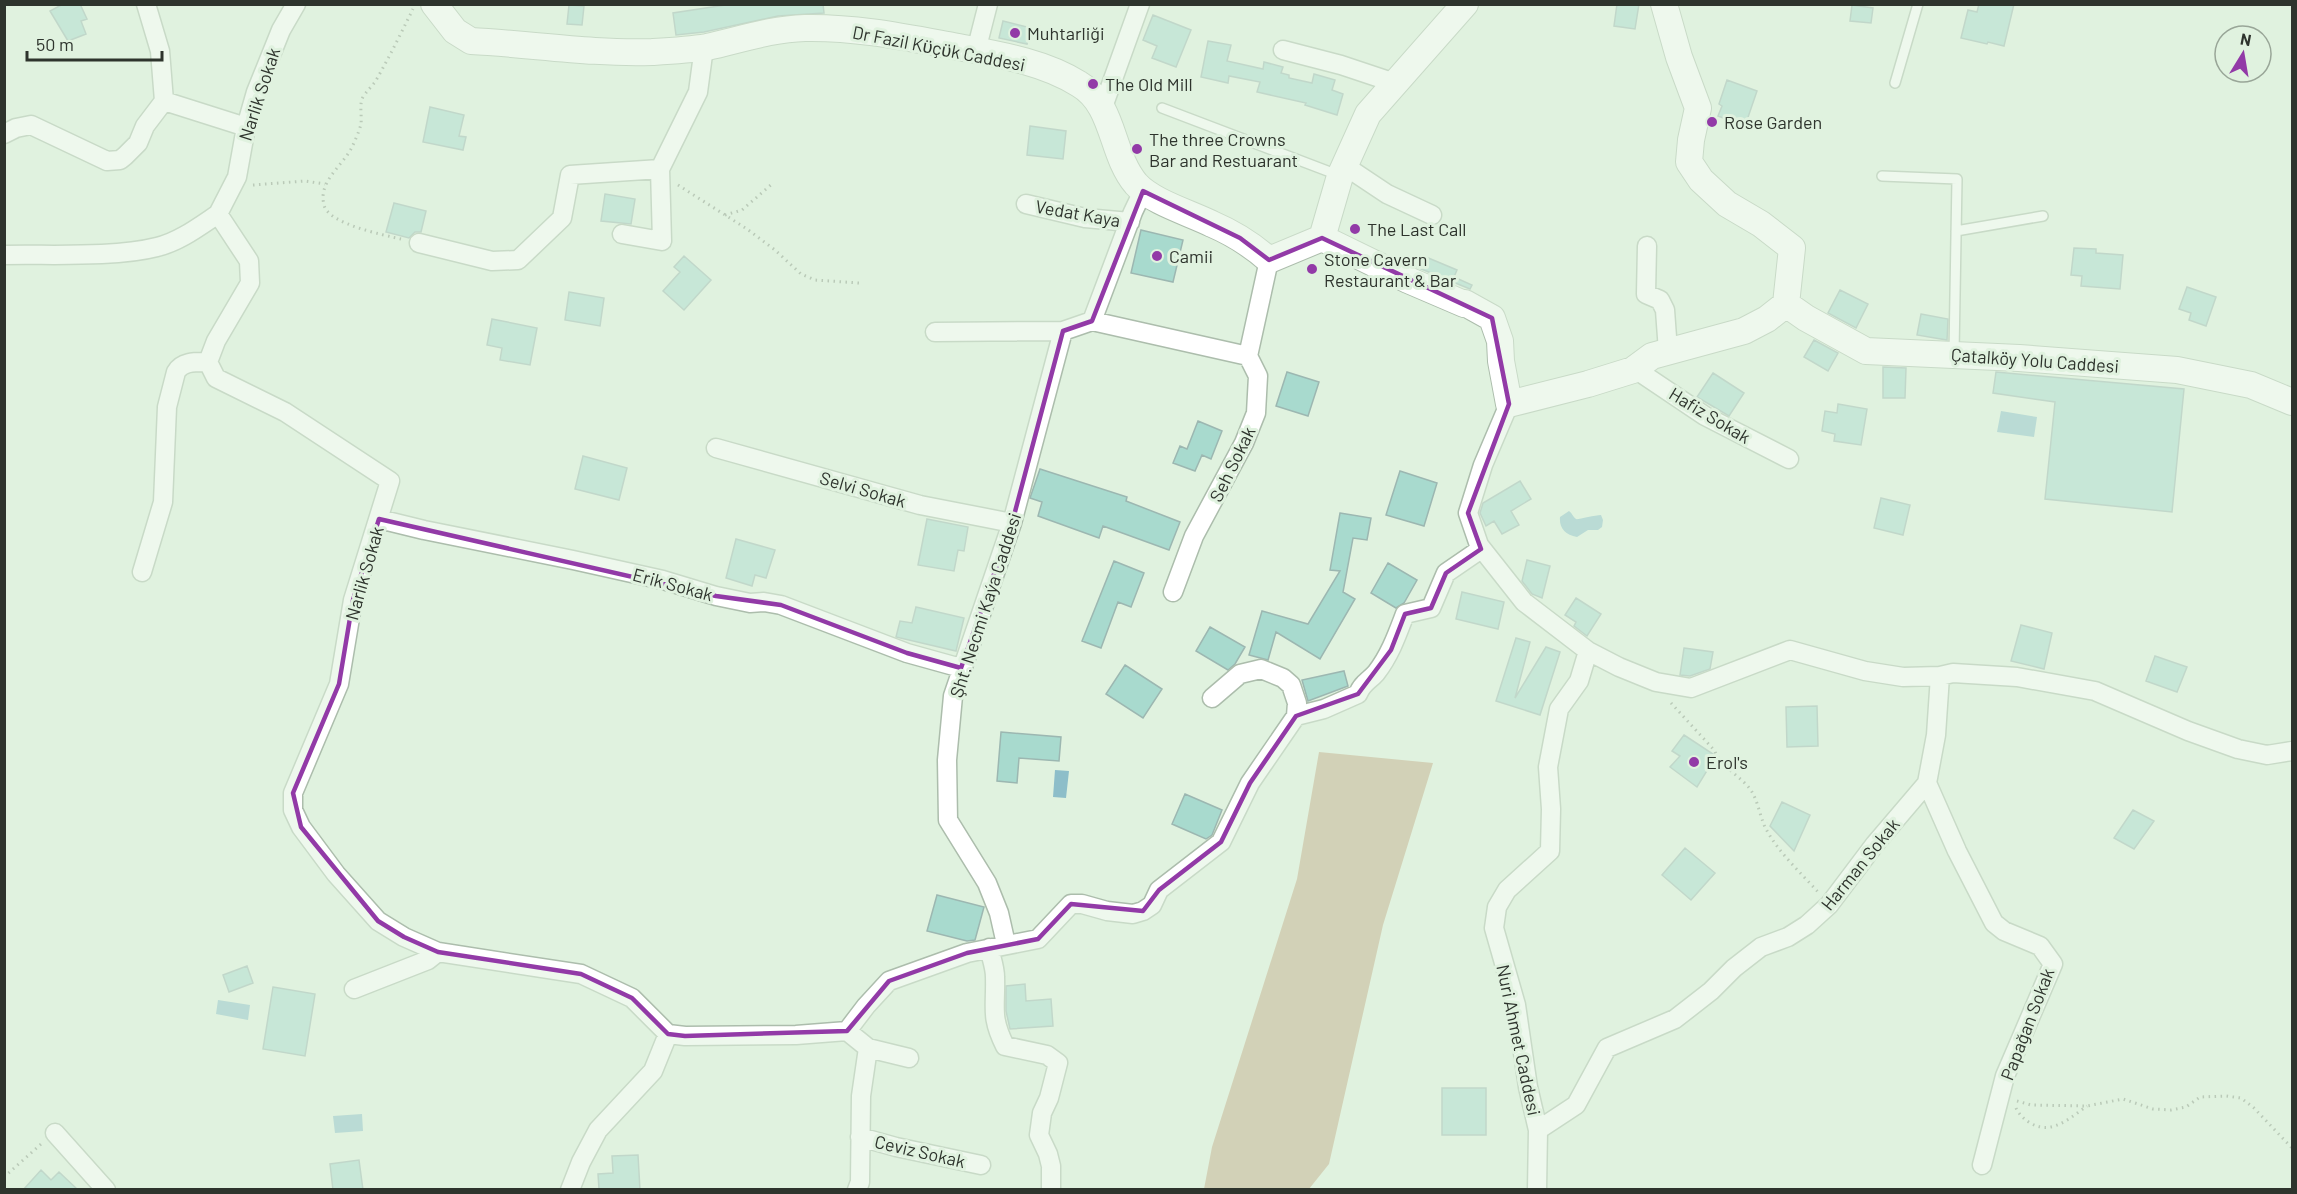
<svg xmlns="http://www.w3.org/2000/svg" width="2297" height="1194" font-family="Barlow,sans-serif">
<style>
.forest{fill:#c2a988}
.water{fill:#8dbec9}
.building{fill:#a8dace;stroke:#9cb7b1;stroke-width:1.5}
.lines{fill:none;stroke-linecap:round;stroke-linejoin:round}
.lane-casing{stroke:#acbdac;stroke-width:12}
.street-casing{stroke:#acbdac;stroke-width:21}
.secondary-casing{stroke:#acbdac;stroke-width:28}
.path{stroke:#8c998b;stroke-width:3;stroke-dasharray:1.5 4.5;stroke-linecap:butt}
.lane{stroke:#fff;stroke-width:9}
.street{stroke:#fff;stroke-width:18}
.secondary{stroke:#fff;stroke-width:26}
.marked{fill:none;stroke:#923aa7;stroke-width:4.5;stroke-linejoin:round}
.poi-dot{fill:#923aa7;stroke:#e0f2df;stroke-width:2}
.labels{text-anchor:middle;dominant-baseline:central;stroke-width:6;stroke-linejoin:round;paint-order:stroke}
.poi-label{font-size:18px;fill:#2e342d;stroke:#e0f2df;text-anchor:start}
.street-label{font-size:18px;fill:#2e342d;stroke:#e0f2df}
</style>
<rect width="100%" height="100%" fill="#e0f2df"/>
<!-- forest -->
<path class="forest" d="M1319,752L1433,763L1383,925L1329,1164L1309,1189H1204L1212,1147L1297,879Z"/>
<!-- water -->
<path class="water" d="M2001,411L2037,417L2034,437L1997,432Z
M1569,511C1572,513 1573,517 1576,519C1577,520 1595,515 1601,515L1603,520L1602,527L1598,530H1588L1577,537C1565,535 1559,528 1560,517Z
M1055,770L1069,771L1066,798L1053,797Z
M218,1000L250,1005L248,1020L216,1014Z
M362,1114L363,1131L335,1133L333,1116Z"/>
<!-- building -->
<path class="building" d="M63,4H80L87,19L81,21L86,34L68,41L50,11Z
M732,4H823L824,13L778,16L704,32L676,35L673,13Z
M1617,4H1639L1635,29L1614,26Z
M1979,4H2014L2004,46L1988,42L1987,44L1961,38L1968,10L1977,12Z
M569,5L584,6L582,25L567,24Z
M1852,5L1873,8L1871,23L1850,21Z
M1153,15L1191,30L1176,67L1152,58L1157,46L1143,40Z
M1003,21L1031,28L1027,44L999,38Z
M1208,41L1231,45L1227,61L1263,69L1264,62L1283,67L1281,73L1289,75V78L1312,83L1314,74L1335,80L1332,90L1343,94L1337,115L1305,105L1306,103L1257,92L1260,82L1229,76L1228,83L1201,77Z
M1727,80L1757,91L1745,126L1718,116L1722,106L1719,104Z
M430,107L464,115L459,136L466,137L463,150L423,142Z
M1030,126L1066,131L1063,159L1027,155Z
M605,194L635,199L631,224L601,221Z
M394,203L426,211L421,232H415L409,238L386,232Z
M1141,230L1183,240L1173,282L1131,273Z
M2074,248L2096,249V253L2123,255L2120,289L2081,286L2082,276L2071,275Z
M684,256L711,280L684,310L663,291L680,272L674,267Z
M1426,257L1457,270L1454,277L1472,285L1470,289L1414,266L1416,260L1423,263Z
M2187,287L2216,297L2206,326L2189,320L2191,313L2179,309Z
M1840,290L1868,304L1856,328L1828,313Z
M569,292L604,298L600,326L565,320Z
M1921,314L1948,319L1947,340L1917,335Z
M492,319L537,328L530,365L500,360L502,348L487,345Z
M1814,340L1838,353L1828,371L1804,357Z
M1883,367L1906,368L1905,398H1883Z
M1287,372L1319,382L1308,416L1276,406Z
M1996,372L2184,389L2172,512L2045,499L2055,402L1993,393Z
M1713,373L1744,393L1729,416L1697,397Z
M1838,404L1867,409L1861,445L1834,441L1835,434L1822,431L1825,411L1837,413Z
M1198,421L1222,431L1211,459L1202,455L1195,471L1173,463L1180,446L1187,449Z
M583,456L627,468L619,500L575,489Z
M1040,469L1127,497L1126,501L1180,522L1169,550L1103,526L1099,538L1038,516L1042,502L1030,498Z
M1400,471L1437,483L1424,526L1386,515Z
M1520,481L1531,499L1511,511L1519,525L1502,534L1494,521L1486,526L1480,513L1483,503Z
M1881,498L1910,505L1903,535L1874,528Z
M1340,513L1371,518L1367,540L1353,538L1343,592L1355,599L1320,659L1276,632L1268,660L1249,655L1262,611L1308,624L1340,571L1330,570Z
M927,519L968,527L964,551L958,550L954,571L918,565Z
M736,539L775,550L766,578L755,575L752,586L726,578Z
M1527,560L1550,566L1542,598L1532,594L1522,581Z
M1114,561L1144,573L1131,607L1118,602L1101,648L1082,641Z
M1388,563L1417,580L1404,603L1396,608L1371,593Z
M1462,592L1504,602L1498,629L1456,619Z
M1576,598L1601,614L1587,636L1574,626L1576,622L1565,615Z
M916,607L964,618L956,651L896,637L900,621L912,623Z
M2021,625L2052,633L2044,669L2011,661Z
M1210,627L1245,647L1235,664L1228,670L1196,651Z
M1516,638L1530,642L1515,698L1546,647L1560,652L1540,715L1496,701Z
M1684,648L1713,652L1710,669L1690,676L1680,675Z
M2155,656L2187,667L2177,692L2146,681Z
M1125,665L1162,689L1143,718L1106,694Z
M1344,671L1348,686L1308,701L1302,680Z
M1817,706L1818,746L1787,747L1786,707Z
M1001,732L1061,737L1059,761L1019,758L1017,783L997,781Z
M1684,735L1716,756L1697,787L1670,767L1680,756L1672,751Z
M1185,794L1222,810L1212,835L1206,839L1172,824Z
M1782,802L1810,815L1794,851L1770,826Z
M2133,810L2154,821L2134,849L2114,838Z
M1685,848L1715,873L1691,900L1662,875Z
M937,895L984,907L975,940L967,941L927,931Z
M247,966L253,983L229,992L223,975Z
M1025,984L1026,1001L1051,999L1053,1026L1010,1029L1006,1011V986Z
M273,987L315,994L305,1056L263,1049Z
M1442,1088H1486V1135H1442Z
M638,1155L640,1190L599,1189L598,1174L613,1173L612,1156Z
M359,1160L363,1190H333L330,1164Z
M41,1170L51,1180L59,1172L78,1190H23Z"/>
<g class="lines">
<!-- lane casing -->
<g class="lane-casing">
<path id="lane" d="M1895,83L1918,4
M1162,108L1338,175
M1882,176L1957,179L1954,353
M1956,231L2043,216"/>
</g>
<!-- street casing -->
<g class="street-casing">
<path id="street" d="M296,4L281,30L256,92L246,127L237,177L218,214L249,261L250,283L216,341L208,362L216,378L285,412L390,481L353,600L339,684L293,793V810L301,827L336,874L378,921L404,937L438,952L581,974L632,998L668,1034
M1283,50L1341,65L1395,83
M976,51L988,4
M164,101L246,127
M1103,107L1140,4
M4,134L16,128L31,125L107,161L120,160L125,156L138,143L145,126L164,101L160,51L146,4
M1345,166L1387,194L1432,215
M1026,204L1085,218L1130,222
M622,234L662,241L660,169L698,92L704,47
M419,243L492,261L518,260L562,218L570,175L660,169
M1647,246L1646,294L1660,300L1665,310L1668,351
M4,255C50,254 114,258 157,247C179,242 200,226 218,214
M1092,321L1248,356
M935,332L1063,331
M1633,370L1641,373L1705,416L1789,459
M1509,404L1483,465L1468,513L1479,545L1524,602L1588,651L1619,667L1656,682L1691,688L1790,650L1865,671L1903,677L1940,676L1953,673L2017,677L2095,691L2188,731L2238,749L2267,755L2292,751
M716,448L920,505L1012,523
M379,519L424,530L573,560L663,580L716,596L750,603L764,602L781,605L907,653L961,668
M142,572L163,502L167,407L176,372C182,361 196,362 208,362
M1173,592L1194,536L1244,443L1256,413L1258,376L1248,356L1269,260
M1296,716L1324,709L1358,694C1362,683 1369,681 1376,673C1390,655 1397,635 1405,614L1431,608L1446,573L1481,549
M1927,783L1957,851L1994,923L2004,931L2040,946L2053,964L2005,1076L1982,1165
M1006,944L999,913L987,883L948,820L947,760L953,696L1012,523L1063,331L1092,321L1133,212L1143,191
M989,948C991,957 995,967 995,977C996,1008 990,1016 1005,1046L1047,1055L1058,1063L1049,1098L1042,1113L1039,1135L1048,1154L1051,1166V1190
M354,989L428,960L438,952
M847,1031L868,1048L861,1096L860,1182L857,1190
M668,1034L685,1036L796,1035L847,1031L866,1006L889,981L967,953L1038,939L1071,904H1082L1107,911L1133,914L1143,911L1152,905L1159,890L1221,842L1250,783L1296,716L1297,703L1291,685L1283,678L1261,669L1240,674L1212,698
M868,1048L909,1058
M1538,1130L1576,1105L1607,1048L1675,1019L1711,991L1734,968L1761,947L1788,937L1807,925L1829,905L1875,844L1927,783L1936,735L1940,676
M55,1133L106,1190
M860,1137L896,1147L981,1165
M570,1190L581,1162L598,1130L653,1071L668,1034
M1537,1190L1538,1130L1528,1087L1516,1005L1494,928L1497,907L1507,890L1550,851L1551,809L1548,767L1559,709L1579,681L1588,651"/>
</g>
<!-- secondary casing -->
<g class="secondary-casing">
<path id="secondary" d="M434,4L455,31L471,41C531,44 592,54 652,52C670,51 689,50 707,47C739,40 771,29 805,28C855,27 904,37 953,46C995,54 1043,61 1079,84C1115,105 1110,153 1136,184C1152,202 1190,213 1212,224C1233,233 1252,245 1269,260L1322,238
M1322,238L1408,280L1464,304L1465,303L1492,318L1500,341L1501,361L1509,404L1588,384L1633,370L1652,356L1744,331L1767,319L1786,304L1792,248L1761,224L1727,204L1701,180L1689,162L1691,140L1698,108L1679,57L1664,4
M1322,238L1340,176L1368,114L1465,4
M1786,304L1806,318L1866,351L2019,358L2177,370L2251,385L2292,402"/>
</g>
<!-- path -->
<path class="path" d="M253,185L305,181L325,184
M678,185L747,229L775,250L801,274L815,280L859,283
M725,215L742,210L772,184
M401,239C384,235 328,224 324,205C318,182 341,167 351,149C355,141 359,132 361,124C362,115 359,104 363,97C367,91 371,87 375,82C389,58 401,33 413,9
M1671,703L1715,751C1718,765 1744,778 1752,792C1758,802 1760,816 1765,827C1777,851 1800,872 1818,892
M2017,1101L2031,1105L2087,1106L2123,1099L2153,1109L2171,1110L2186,1107L2200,1097L2226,1096L2241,1098L2254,1108L2292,1148
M2016,1108C2019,1115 2025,1120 2032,1124C2053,1135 2071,1117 2087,1106
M4,1177L41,1144"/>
<!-- lane -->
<use href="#lane" class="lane"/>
<!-- street -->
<use href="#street" class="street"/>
<!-- secondary -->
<use href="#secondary" class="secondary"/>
</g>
<!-- marked area -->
<path d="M0 0H2297V1194H0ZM1143,191L1240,238L1269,260L1322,238L1492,318L1509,404L1468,513L1481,549L1446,573L1431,608L1405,614L1391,650L1358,694L1296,716L1250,783L1221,842L1159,890L1143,911L1071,904L1038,939L967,953L889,981L847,1031L685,1036L668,1034L632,998L581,974L438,952L404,937L378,921L301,827L293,793L339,684L353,600L379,519L716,596L781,605L907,653L961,668L1012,523L1063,331L1092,321Z" fill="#e0f2df" fill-opacity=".55" fill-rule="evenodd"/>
<path class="marked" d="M1143,191L1240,238L1269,260L1322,238L1492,318L1509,404L1468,513L1481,549L1446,573L1431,608L1405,614L1391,650L1358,694L1296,716L1250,783L1221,842L1159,890L1143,911L1071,904L1038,939L967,953L889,981L847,1031L685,1036L668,1034L632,998L581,974L438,952L404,937L378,921L301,827L293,793L339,684L353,600L379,519L716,596L781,605L907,653L961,668L1012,523L1063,331L1092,321Z"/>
<!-- markers -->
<g class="poi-dot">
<circle cx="1015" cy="33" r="6"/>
<circle cx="1093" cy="84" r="6"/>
<circle cx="1712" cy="122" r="6"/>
<circle cx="1137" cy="149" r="6"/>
<circle cx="1355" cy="229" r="6"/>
<circle cx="1157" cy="256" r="6"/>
<circle cx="1312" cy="269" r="6"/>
<circle cx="1694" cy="762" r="6"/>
</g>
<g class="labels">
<!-- poi labels -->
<g class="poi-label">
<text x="1027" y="33">Muhtarliği</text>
<text x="1105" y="84">The Old Mill</text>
<text x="1724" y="122">Rose Garden</text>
<text x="1149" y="139">The three Crowns<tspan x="1149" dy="21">Bar and Restuarant</tspan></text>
<text x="1367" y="229">The Last Call</text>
<text x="1169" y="256">Camii</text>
<text x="1324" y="259">Stone Cavern<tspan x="1324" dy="21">Restaurant &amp; Bar</tspan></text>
<text x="1706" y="762">Erol's</text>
</g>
<!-- street labels -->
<g class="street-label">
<text transform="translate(939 48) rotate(11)">Dr Fazil Kϋçϋk Caddesi</text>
<text transform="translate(259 94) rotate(-72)">Narlik Sokak</text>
<text transform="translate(1078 213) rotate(10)">Vedat Kaya</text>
<text transform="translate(2035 360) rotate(4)">Çatalköy Yolu Caddesi</text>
<text transform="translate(1710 415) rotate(31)">Hafiz Sokak</text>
<text transform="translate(1232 464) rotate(-64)">Seh Sokak</text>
<text transform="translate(863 489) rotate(16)">Selvi Sokak</text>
<text transform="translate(364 573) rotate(-74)">Narlik Sokak</text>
<text transform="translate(673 584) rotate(15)">Erik Sokak</text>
<text transform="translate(985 605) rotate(-72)">Şht. Necmi Kaýa Caddesi</text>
<text transform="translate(1860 864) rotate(-51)">Harman Sokak</text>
<text transform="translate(2027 1024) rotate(-69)">Papağan Sokak</text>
<text transform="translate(1519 1040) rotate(78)">Nuri Ahmet Caddesi</text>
<text transform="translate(920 1151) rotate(13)">Ceviz Sokak</text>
</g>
</g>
<!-- border -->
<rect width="2297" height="1194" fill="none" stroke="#2e342d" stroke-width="12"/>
<!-- north arrow -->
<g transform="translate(2243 54) rotate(11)"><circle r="28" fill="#e0f2df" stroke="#99a698" stroke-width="1.5"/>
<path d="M0-4.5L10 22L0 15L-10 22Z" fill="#923aa7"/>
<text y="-9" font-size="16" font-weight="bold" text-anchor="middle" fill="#2e342d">N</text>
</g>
<!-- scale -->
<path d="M27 51v9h135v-9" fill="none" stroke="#2e342d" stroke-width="3"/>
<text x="36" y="51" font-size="18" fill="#2e342d" stroke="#e0f2df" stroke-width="4.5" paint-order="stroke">50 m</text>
</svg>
